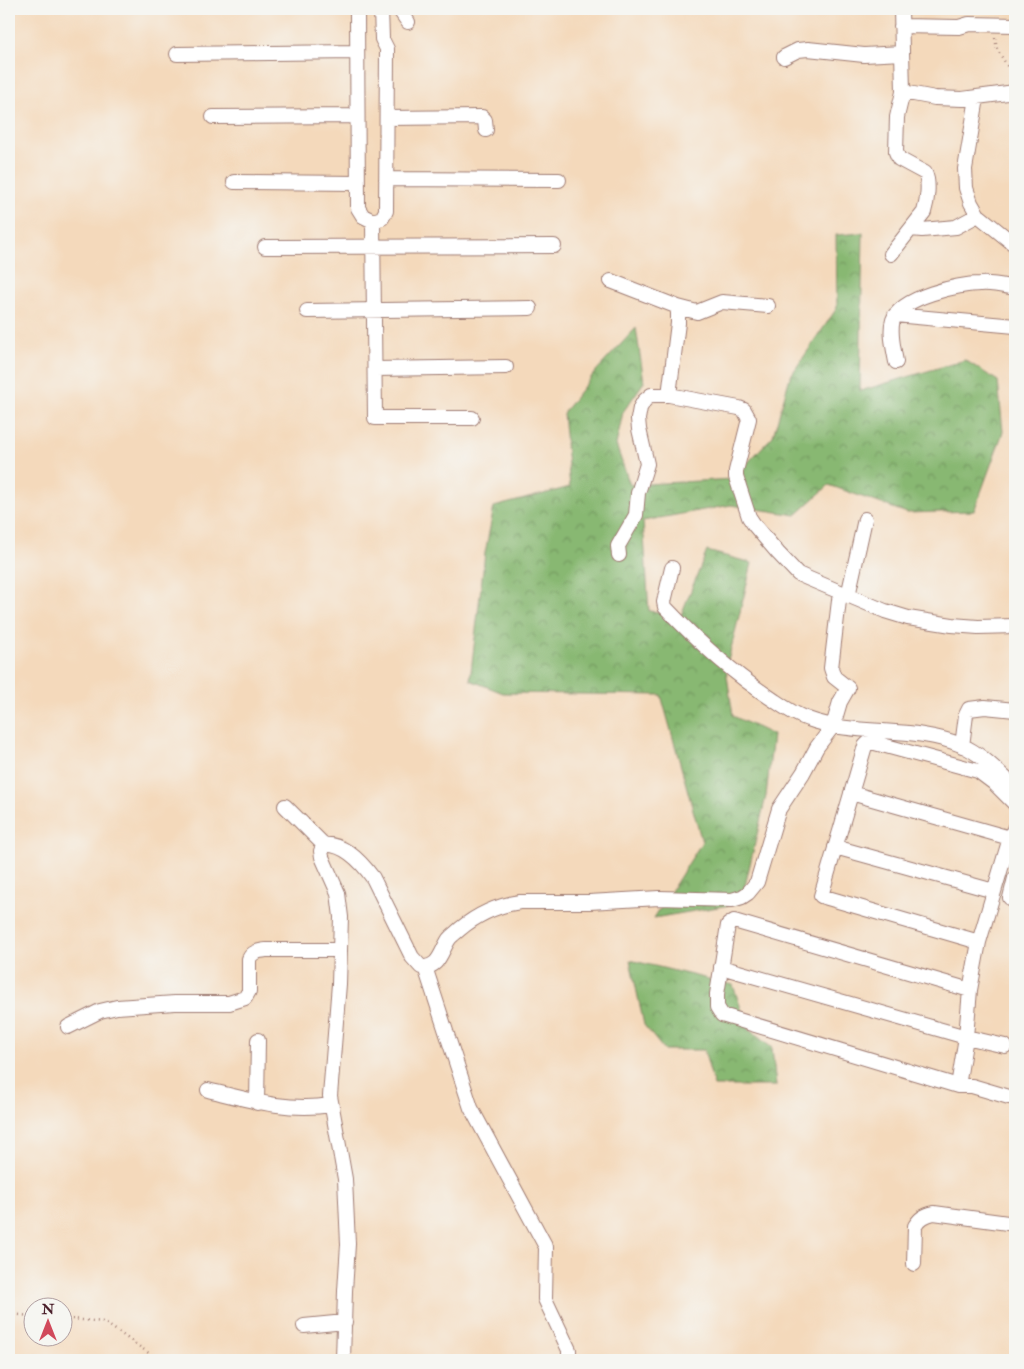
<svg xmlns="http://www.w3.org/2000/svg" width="1024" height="1369" font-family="'IM FELL Double Pica',serif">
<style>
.forest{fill:url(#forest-crowns);stroke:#696c4e}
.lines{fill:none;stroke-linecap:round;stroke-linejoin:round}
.minor-casing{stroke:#9f7c73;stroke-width:16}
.path{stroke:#9f7c73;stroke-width:2.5;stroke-dasharray:1 4;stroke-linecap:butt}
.minor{stroke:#fff;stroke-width:14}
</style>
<defs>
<pattern id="forest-crowns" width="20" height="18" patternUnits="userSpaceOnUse" patternTransform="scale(1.25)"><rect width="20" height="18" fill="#88b872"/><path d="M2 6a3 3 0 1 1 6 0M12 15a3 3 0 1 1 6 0" fill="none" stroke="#71955e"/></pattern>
</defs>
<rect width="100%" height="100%" fill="#f6f6f2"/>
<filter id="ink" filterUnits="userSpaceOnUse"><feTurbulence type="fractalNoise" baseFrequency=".02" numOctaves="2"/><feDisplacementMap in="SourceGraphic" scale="10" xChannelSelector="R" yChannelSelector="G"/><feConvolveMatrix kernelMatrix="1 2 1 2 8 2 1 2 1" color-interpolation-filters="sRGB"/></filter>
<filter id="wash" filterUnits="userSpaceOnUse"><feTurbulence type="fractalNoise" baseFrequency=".0096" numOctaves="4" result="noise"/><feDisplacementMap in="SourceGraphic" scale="20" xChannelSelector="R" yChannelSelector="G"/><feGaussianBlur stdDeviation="1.12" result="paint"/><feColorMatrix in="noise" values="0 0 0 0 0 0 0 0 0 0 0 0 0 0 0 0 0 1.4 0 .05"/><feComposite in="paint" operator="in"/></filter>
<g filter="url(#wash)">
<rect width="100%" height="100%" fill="#f4d9bb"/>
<!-- forest -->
<path class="forest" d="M863,233L860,391L965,360L998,381L1003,432L974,511L907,513L829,485L796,515L731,505L643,521L649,611L681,615L707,551L752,563L726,669L733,716L773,735L766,796L741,903L654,918L702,842L661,695L503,693L470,680L485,553L494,507L570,487L563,413L596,371L636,328L644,382L623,412L616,445L630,485L732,479L773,436L790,377L837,308L836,235Z
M630,960L733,985L748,1029L772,1048L776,1086H714L704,1050H664L644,1025Z"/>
</g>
<g filter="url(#ink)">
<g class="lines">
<!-- minor casing -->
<g class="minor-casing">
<path id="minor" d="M357,9L358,208L363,216L373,221L382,218L386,211L387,49L382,39L381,9
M399,9L408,22
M901,26L959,27L969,24L1015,25
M177,54L357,52
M784,57L798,50L808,49L864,55L902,53
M903,92L935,98L962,99L1015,92
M977,98L965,169L966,188L971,203L978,215L1015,245
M213,117L357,116
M387,118L482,117L485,120L486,130
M386,179L559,180
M234,182L358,183
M373,221L375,418H472
M911,229L922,230L956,227L978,215
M265,247L554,246
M891,254L924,212C927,202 930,183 925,173L899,159L896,152L897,117L903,92L901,9
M611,281L678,307V323L669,395L739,408L744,410L749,419L736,471V477L749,517L755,526L778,553L798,574L807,578L885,611L908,618L952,625L978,627L1015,626
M678,307L697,312L722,302L768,306
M307,311L530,308
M895,315L1015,326
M896,362C894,350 889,332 893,320C901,297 959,284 981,284C992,283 1004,286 1015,288
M375,369L506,367
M619,555L618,546L636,515L638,493L647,464L639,429L638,419L640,408L644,401L651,395H669
M672,568L664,602L665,607C698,642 735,675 775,701C785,708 796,715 808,719C856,737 914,725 961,745C982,754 998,772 1015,787
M848,596L865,519
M962,746L966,715L969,709L985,707L1015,710
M851,793L1010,838
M285,806L324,845L321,851L322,857L338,893L341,917L339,984L330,1096L345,1179L348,1244L345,1291L343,1360
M324,845C344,843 362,863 373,878L412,957L421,967C439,969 441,951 449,939C451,936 457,932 460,929C477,915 499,905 520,902H589L659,898L732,900L742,897L748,893L757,882L779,809L803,773L817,747L833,726L840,702L848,688L834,677L831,668L840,592
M835,847L994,891
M1010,898L1015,878
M979,942L821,896L865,746L868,743H875L978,771L994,783L1015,804
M425,967L471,1108L546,1247L545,1299L569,1350V1360
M721,967L966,1037L1005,1046
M970,990L734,921L728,925L717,994V1007L722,1015L958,1086H972L1009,1097
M68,1027L100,1011L117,1007L175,1003H229L245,998L249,991V959C252,952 258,951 266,950H340
M958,1086L966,1037L970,990L979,942L1010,838L1015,827
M208,1090C249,1100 288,1112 331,1105
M257,1103L258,1040
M914,1264L915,1226C920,1218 925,1215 934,1213L1015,1224
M304,1326L345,1322"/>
</g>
<!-- path -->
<path class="path" d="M995,38L997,49L1015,79
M9,1314L32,1316
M62,1318L104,1322L153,1356L208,1360"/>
<!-- minor -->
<use href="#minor" class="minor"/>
</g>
</g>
<!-- margin -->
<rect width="1024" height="1369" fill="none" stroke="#f6f6f2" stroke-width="30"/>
<!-- north arrow -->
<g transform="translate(48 1322)"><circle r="24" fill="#f6f6f2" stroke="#b1a0a2"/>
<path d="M0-4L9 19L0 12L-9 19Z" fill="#d1495b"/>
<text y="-8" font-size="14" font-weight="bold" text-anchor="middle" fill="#4a1f2b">N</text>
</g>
</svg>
